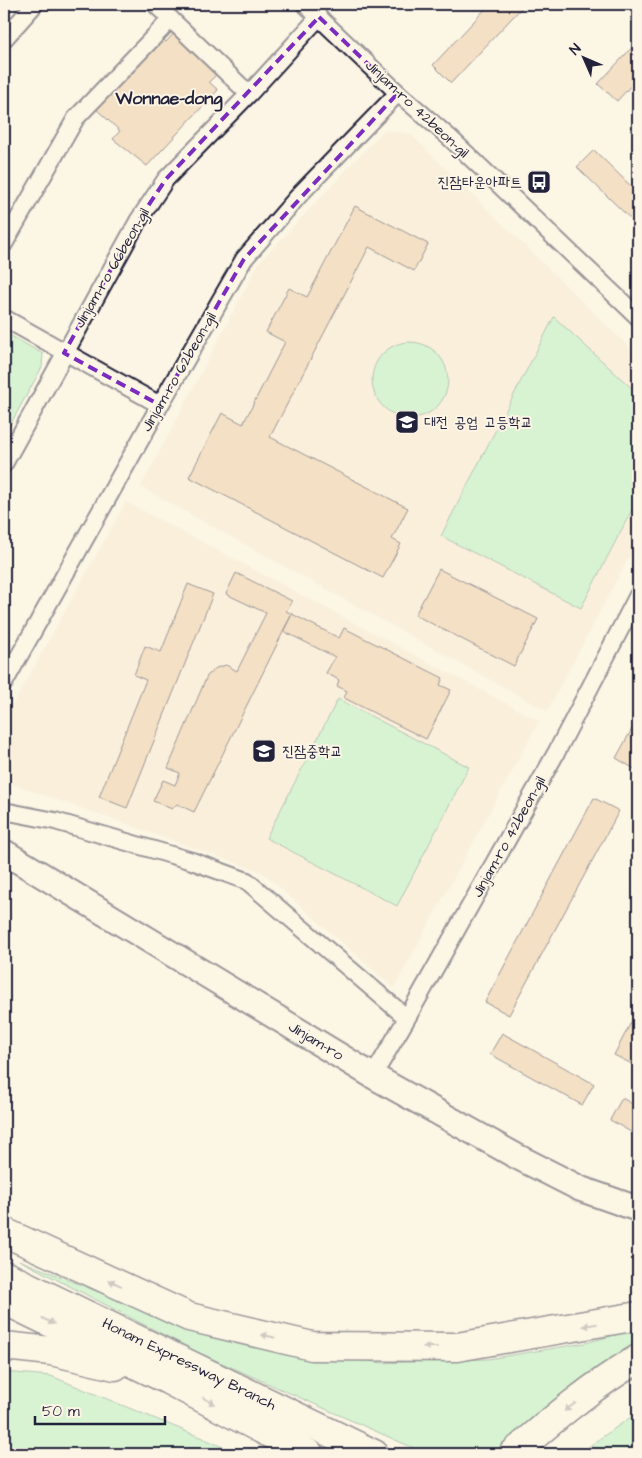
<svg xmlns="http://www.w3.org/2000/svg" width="642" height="1458" font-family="'Architects Daughter','Poor Story',sans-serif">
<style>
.built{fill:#f7e7cf}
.green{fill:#aaf0bb;stroke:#66897b}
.building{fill:#ecc59c;stroke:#22223b}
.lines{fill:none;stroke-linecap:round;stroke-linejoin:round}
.street-casing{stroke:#22223b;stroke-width:20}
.secondary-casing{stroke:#22223b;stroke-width:28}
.highway-casing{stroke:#22223b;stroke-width:31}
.street{stroke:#fcf5e5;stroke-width:16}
.secondary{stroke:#fcf5e5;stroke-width:24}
.highway{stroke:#fcf5e5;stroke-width:28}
.oneway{fill:#9a9698}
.marked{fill:none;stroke:#7b2cbf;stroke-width:4;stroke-dasharray:10 6;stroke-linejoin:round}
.labels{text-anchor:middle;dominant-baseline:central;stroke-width:4;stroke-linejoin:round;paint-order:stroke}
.street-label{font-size:15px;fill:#22223b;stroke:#fcf5e5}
.poi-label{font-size:15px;fill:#22223b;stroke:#fcf5e5;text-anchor:start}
.quarter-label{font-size:18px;font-weight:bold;fill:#22223b;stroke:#fcf5e5}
</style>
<rect width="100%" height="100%" fill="#fcf5e5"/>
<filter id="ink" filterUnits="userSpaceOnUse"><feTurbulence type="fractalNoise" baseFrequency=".02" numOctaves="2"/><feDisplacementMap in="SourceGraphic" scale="10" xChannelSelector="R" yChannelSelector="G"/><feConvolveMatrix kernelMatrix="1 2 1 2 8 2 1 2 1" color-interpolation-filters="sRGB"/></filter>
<g filter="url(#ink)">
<!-- built -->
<path class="built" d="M384,130L410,134L638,356V540L547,711L141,487L259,263Z
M126,502L539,721L394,988L262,872L4,781V721Z"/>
<!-- green -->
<path class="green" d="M554,317L638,394V498L581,608L441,536Z
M4,332L43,354L42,367L4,436Z
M372 380a38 38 0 1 1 76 0a38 38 0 1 1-76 0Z
M338,699L469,767L397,906L266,838Z
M19,1260L178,1324L257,1344L381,1363L488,1359L585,1343L638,1329V1346L550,1405L499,1454H427L197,1352Z
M4,1372L51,1376L207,1440L238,1454H4Z
M638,1412V1454H580L591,1445Z"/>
<!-- building -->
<path class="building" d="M490,4H525L451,83L433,65Z
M175,32L218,73L209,82L218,90L147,166L113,139L120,131L95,108L161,37L166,42Z
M638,41V78L617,101L598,84Z
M594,150L638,193V226L577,167Z
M355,206L428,244L414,271L369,247L270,437L408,508L392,539L401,544L383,578L189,477L222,413L243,424L285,342L266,332L289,288L307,297Z
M439,569L538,619L514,666L415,615Z
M236,573L292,601L286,611L292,614L194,812L177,804L172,809L153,801L163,780L175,785L180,773L168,768L207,676L216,668L226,665L237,671L266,613L226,594Z
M188,584L213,594L127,808L99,797L146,680L134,675L145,646L161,652Z
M292,614L339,638L344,628L443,678L440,685L451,690L426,739L344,698L347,691L337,686L339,680L326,673L335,657L283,631Z
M638,718V771L616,758Z
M594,798L619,811L509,1015L485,1002Z
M638,1009V1057L634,1065L614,1055Z
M502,1033L594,1084L582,1105L490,1054Z
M622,1098L638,1107V1136L610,1120Z"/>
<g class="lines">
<!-- street casing -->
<g class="street-casing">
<path id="street" d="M155,4L249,94
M305,4L398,93L450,138L638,317
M4,39L35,4
M4,244L76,118L171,19
M4,318L160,405
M4,464L138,221L166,179L249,94L319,17
M4,683L160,405L244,259L301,193L398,93
M4,811L55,821L192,861L247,881L407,1018
M373,1076L407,1018L556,753L638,595"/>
</g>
<!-- secondary casing -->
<g class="secondary-casing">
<path id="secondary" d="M4,852L373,1076L516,1156L581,1189L638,1209"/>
</g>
<!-- highway casing -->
<g class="highway-casing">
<path id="highway" d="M4,1232L189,1317L312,1346L457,1347L638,1316
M4,1275L374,1454
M4,1300L168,1380L309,1454
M4,1346L51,1351L115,1366
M513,1454C552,1420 593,1385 638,1359"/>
</g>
<!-- street -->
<use href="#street" class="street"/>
<!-- secondary -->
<use href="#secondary" class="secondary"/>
<!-- highway -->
<use href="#highway" class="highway"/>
</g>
<!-- one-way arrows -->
<defs><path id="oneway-solid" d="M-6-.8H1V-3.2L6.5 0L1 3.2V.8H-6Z" transform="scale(1.25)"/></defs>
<g class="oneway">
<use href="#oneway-solid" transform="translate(115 1283) rotate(-155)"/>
<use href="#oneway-solid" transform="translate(48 1321) rotate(26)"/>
<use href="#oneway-solid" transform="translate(590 1325) rotate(171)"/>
<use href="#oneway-solid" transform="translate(268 1336) rotate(-167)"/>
<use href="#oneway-solid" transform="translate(430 1347) rotate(-180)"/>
<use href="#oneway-solid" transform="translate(209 1401) rotate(28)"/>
<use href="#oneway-solid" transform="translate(570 1407) rotate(144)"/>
</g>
</g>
<!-- marked area -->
<path d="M0 0H642V1458H0ZM319,17L398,93L244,259L160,405L64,353L138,221L166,179Z" fill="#fcf5e5" fill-opacity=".55" fill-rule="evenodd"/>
<path class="marked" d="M319,17L398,93L244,259L160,405L64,353L138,221L166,179Z"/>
<!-- icons -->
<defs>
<g id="bus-square" transform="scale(1.25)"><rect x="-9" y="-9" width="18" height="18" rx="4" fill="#22223b" stroke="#fcf5e5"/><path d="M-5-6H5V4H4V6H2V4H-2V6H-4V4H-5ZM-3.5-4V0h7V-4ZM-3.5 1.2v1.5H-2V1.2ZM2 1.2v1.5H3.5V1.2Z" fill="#fff"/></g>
<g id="school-square" transform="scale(1.25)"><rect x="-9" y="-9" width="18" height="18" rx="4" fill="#22223b" stroke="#fcf5e5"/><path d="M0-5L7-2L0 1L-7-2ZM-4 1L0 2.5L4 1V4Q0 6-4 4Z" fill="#fff"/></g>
</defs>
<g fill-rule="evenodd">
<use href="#bus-square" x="539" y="182"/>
<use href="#school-square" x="407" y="422"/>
<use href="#school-square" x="264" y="751"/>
</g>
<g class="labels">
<!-- street labels -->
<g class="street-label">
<text transform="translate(417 109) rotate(43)">Jinjam-ro 42beon-gil</text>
<text transform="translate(112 268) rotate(-60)">Jinjam-ro 66beon-gil</text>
<text transform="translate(179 372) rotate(-60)">Jinjam-ro 62beon-gil</text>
<text transform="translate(509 837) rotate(-61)">Jinjam-ro 42beon-gil</text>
<text transform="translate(316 1041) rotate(31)">Jinjam-ro</text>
<text transform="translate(189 1364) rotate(26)">Honam Expressway Branch</text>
</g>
<!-- poi labels -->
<g class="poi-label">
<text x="522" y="182" text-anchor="end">진잠타운아파트</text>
<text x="424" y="422">대전 공업 고등학교</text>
<text x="282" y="751">진잠중학교</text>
</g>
<!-- quarter labels -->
<g class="quarter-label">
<text x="169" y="98">Wonnae-dong</text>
</g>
</g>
<!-- margin -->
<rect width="642" height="1458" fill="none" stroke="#fcf5e5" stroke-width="20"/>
<rect x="10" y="10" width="622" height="1438" fill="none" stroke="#22223b" stroke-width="2" filter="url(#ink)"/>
<!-- north arrow -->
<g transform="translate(584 58) rotate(315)" stroke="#fcf5e5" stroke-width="4" paint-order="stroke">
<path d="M0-4L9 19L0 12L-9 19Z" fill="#22223b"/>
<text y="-8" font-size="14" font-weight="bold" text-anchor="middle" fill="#22223b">N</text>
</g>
<!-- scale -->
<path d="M35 1416v8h130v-8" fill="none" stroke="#22223b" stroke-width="2.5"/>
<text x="42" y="1416" font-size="15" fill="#22223b" stroke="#fcf5e5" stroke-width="4" paint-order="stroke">50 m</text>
</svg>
